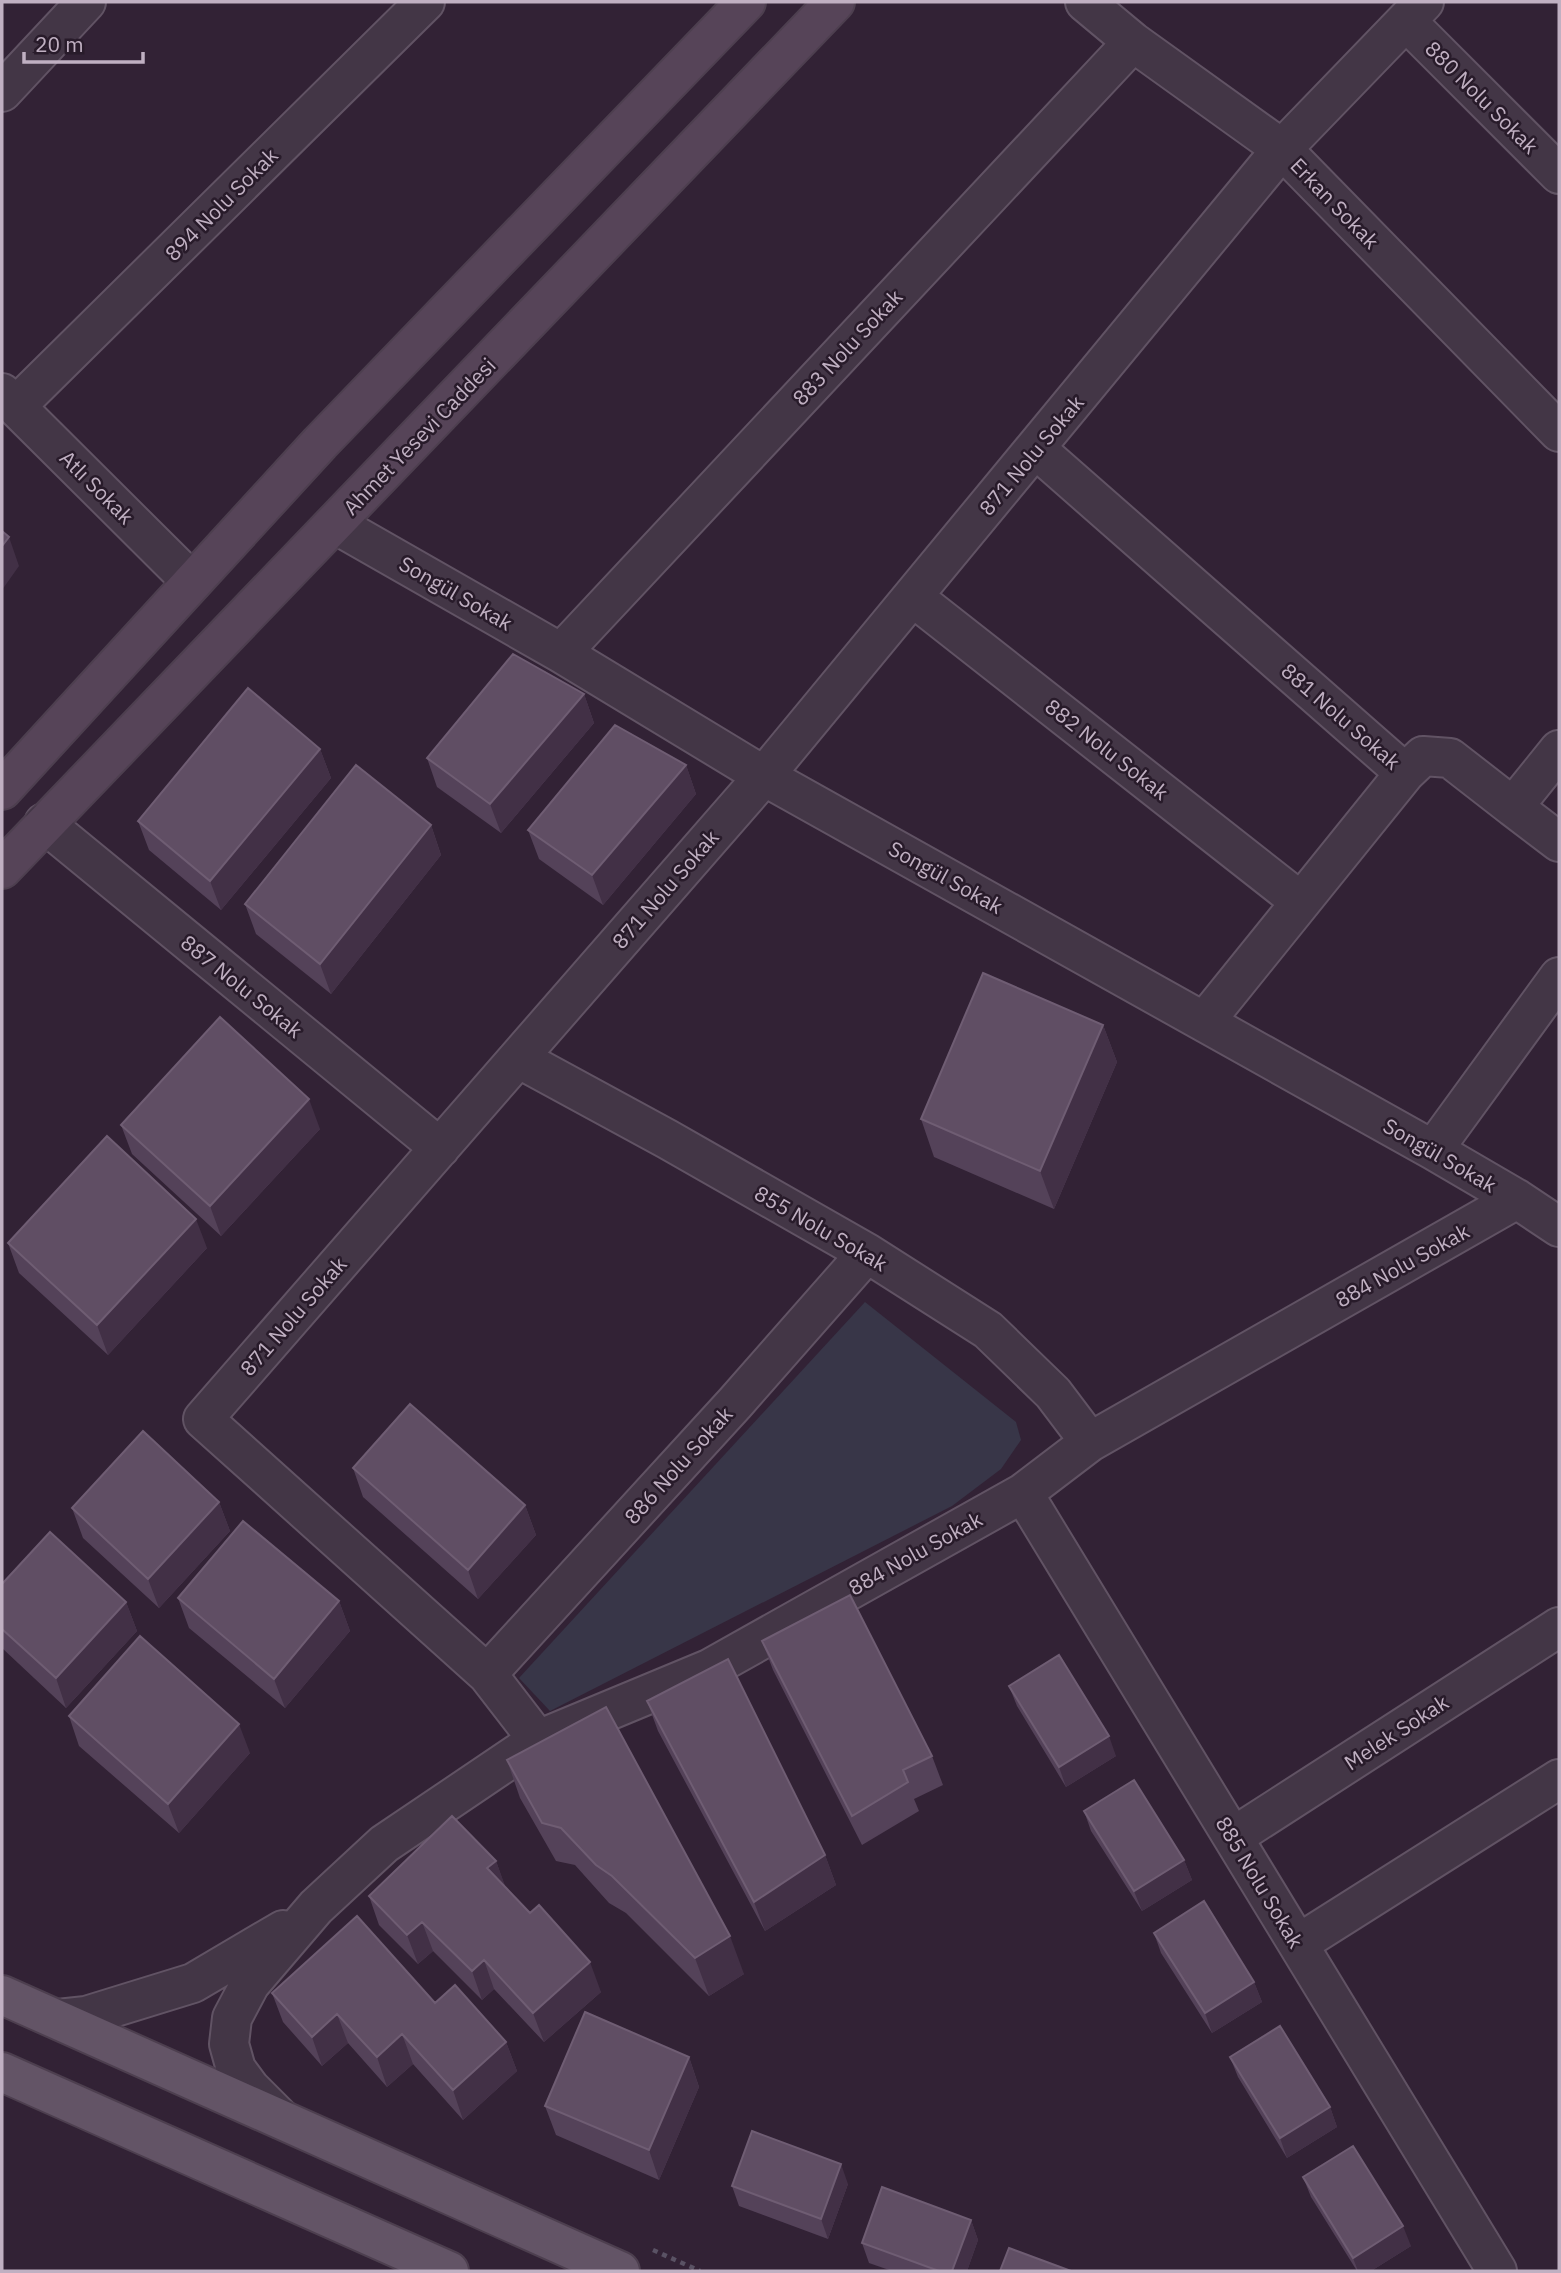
<svg xmlns="http://www.w3.org/2000/svg" width="1561" height="2273" font-family="'IBM Plex Sans',sans-serif">
<style>
.green{fill:#383648}
.lines{fill:none;stroke-linecap:round;stroke-linejoin:round}
.street-casing{stroke:#615364;stroke-width:42}
.secondary-casing{stroke:#4d3f4f;stroke-width:42}
.primary-casing{stroke:#4d3f4f;stroke-width:42}
.path{stroke:#5a5264;stroke-width:4.5;stroke-dasharray:5 5;stroke-linecap:butt}
.street{stroke:#433646;stroke-width:38}
.secondary{stroke:#564458;stroke-width:38}
.primary{stroke:#635466;stroke-width:38}
.wall{fill:#544259}
.shaded-wall{fill:#423046}
.building{fill:#604e64;stroke:#6f5d73;stroke-width:2}
.labels{text-anchor:middle;dominant-baseline:central;stroke-width:5;stroke-linejoin:round;paint-order:stroke}
.street-label{font-size:21px;fill:#c0b0c2;stroke:#281b2a}
</style>
<rect width="100%" height="100%" fill="#322235"/>
<!-- green -->
<path class="green" d="M865,1302L1016,1422L1021,1440L1001,1469L952,1506L550,1711L519,1678Z"/>
<g class="lines">
<!-- street casing -->
<g class="street-casing">
<path id="street" d="M1085,2L1133,42L1282,149L1559,432
M1406,21L1559,174
M2,92L86,2
M2,393L192,582
M16,406L425,2
M1036,449L1405,773L1205,1021
M335,524L561,653L764,776L1433,1150L1517,1199L1559,1227
M913,597L1301,902
M561,653L1133,42
M1559,750L1513,807L1559,842
M1405,773L1423,756L1450,758L1513,807
M44,823L440,1148
M518,1058L667,1139L867,1253L988,1330L1053,1393L1090,1442
M1433,1150L1559,977
M1023,1493L1497,2271
M487,1674L735,1403L867,1253
M538,1740L487,1674L203,1419L764,776L1282,149L1424,2
M1233,1837L1559,1627
M1298,1944L1559,1779
M58,2019L86,2016L193,1983L283,1930
M281,2119L250,2088L236,2069L229,2044L232,2018L250,1984L316,1907L384,1844L538,1740L709,1669L1023,1493L1090,1442L1517,1199"/>
</g>
<!-- secondary casing -->
<g class="secondary-casing">
<path id="secondary" d="M2,790L320,443L746,2
M2,869L835,2"/>
</g>
<!-- primary casing -->
<g class="primary-casing">
<path id="primary" d="M2,1995L620,2271
M2,2072L449,2271"/>
</g>
<!-- path -->
<path class="path" d="M653,2250L700,2271"/>
<!-- street -->
<use href="#street" class="street"/>
<!-- secondary -->
<use href="#secondary" class="secondary"/>
<!-- primary -->
<use href="#primary" class="primary"/>
</g>
<!-- wall -->
<path class="wall" d="M584,694L594,723L501,833L437,787L427,758Z
M320,749L331,778L221,910L149,850L138,821Z
M686,765L696,794L603,905L539,859L528,830Z
M431,825L441,855L331,994L256,934L245,904Z
M1103,1025L1117,1062L1054,1209L934,1157L921,1119Z
M121,1125L320,1129L221,1236L132,1154Z
M8,1243L207,1248L108,1355L19,1273Z
M353,1468L525,1505L536,1535L478,1599L363,1497Z
M219,1502L230,1531L159,1608L83,1538L72,1508Z
M2,1584L126,1602L137,1631L66,1708L2,1648Z
M178,1598L339,1601L350,1631L285,1708L189,1628Z
M762,1641L932,1756L943,1785L914,1799L919,1811L862,1845L773,1670Z
M1009,1686L1116,1756L1066,1787L1017,1706Z
M647,1701L825,1855L836,1885L765,1931L658,1731Z
M69,1716L250,1753L179,1833L79,1746Z
M507,1760L744,1974L709,1996L626,1913L609,1903L575,1865L556,1861L520,1798Z
M1084,1811L1184,1860L1192,1880L1142,1911L1091,1831Z
M496,1861L505,1887L601,1992L544,2042L494,1989L482,2000L433,1951L418,1964L379,1925L369,1896Z
M1154,1933L1254,1982L1262,2002L1212,2033L1161,1953Z
M272,1993L435,2003L506,2042L517,2071L463,2120L413,2064L387,2087L348,2043L322,2066L283,2022Z
M689,2057L699,2087L659,2180L556,2135L545,2106Z
M1230,2057L1330,2107L1337,2127L1287,2158L1238,2077Z
M1303,2177L1411,2246L1371,2271H1357L1311,2197Z
M848,2184L828,2239L739,2206L732,2186Z
M971,2220L978,2240L967,2271H892L869,2263L862,2243Z"/>
<!-- shaded-wall -->
<path class="shaded-wall" d="M9,537L19,566L2,590V546Z
M584,694L594,723L501,833L490,804Z
M320,749L331,778L221,910L210,881Z
M686,765L696,794L603,905L592,875Z
M431,825L441,855L331,994L320,964Z
M1103,1025L1117,1062L1054,1209L1040,1171Z
M309,1099L320,1129L221,1236L210,1206Z
M196,1219L207,1248L108,1355L97,1325Z
M219,1502L230,1531L159,1608L148,1579Z
M525,1505L536,1535L478,1599L468,1570Z
M339,1601L350,1631L285,1708L274,1679Z
M126,1602L137,1631L66,1708L56,1678Z
M239,1724L250,1753L179,1833L168,1804Z
M1109,1736L1116,1756L1066,1787L1059,1767Z
M825,1855L836,1885L765,1931L754,1902Z
M1184,1860L1192,1880L1142,1911L1134,1891Z
M496,1861L507,1891L487,1868Z
M422,1922L433,1951L418,1964L407,1935Z
M730,1936L744,1974L709,1996L695,1958Z
M484,1960L494,1989L482,2000L472,1971Z
M590,1962L601,1992L544,2042L533,2013Z
M1254,1982L1262,2002L1212,2033L1205,2013Z
M337,2014L348,2043L322,2066L312,2037Z
M402,2034L413,2064L387,2087L377,2057Z
M506,2042L517,2071L463,2120L453,2090Z
M689,2057L699,2087L659,2180L649,2150Z
M1330,2107L1337,2127L1287,2158L1280,2138Z
M841,2164L848,2184L828,2239L821,2219Z
M971,2220L978,2240L967,2271H952Z
M1403,2226L1411,2246L1371,2271H1358L1353,2258Z"/>
<!-- building -->
<path class="building" d="M2,531L9,537L2,546Z
M513,654L584,694L490,804L427,758Z
M248,688L320,749L210,881L138,821Z
M615,725L686,765L592,875L528,830Z
M356,765L431,825L320,964L245,904Z
M983,973L1103,1025L1040,1171L921,1119Z
M220,1017L309,1099L210,1206L121,1125Z
M107,1136L196,1219L97,1325L8,1243Z
M410,1404L525,1505L468,1570L353,1468Z
M143,1431L219,1502L148,1579L72,1508Z
M243,1521L339,1601L274,1679L178,1598Z
M50,1532L126,1602L56,1678L2,1629V1584Z
M850,1595L932,1756L903,1770L908,1782L852,1816L762,1641Z
M140,1636L239,1724L168,1804L69,1716Z
M1059,1655L1109,1736L1059,1767L1009,1686Z
M728,1659L825,1855L754,1902L647,1701Z
M606,1707L730,1936L695,1958L612,1876L596,1865L561,1828L542,1823L507,1760Z
M1134,1780L1184,1860L1134,1891L1084,1811Z
M452,1816L496,1861L487,1868L530,1913L539,1905L590,1962L533,2013L484,1960L472,1971L422,1922L407,1935L369,1896Z
M1204,1901L1254,1982L1205,2013L1154,1933Z
M357,1916L435,2003L455,1985L506,2042L453,2090L402,2034L377,2057L337,2014L312,2037L272,1993Z
M585,2012L689,2057L649,2150L545,2106Z
M1280,2026L1330,2107L1280,2138L1230,2057Z
M752,2131L841,2164L821,2219L732,2186Z
M1353,2146L1403,2226L1353,2258L1303,2177Z
M882,2187L971,2220L952,2271H939L862,2243Z
M1009,2248L1071,2271H1000Z"/>
<g class="labels">
<!-- street labels -->
<g class="street-label">
<text transform="translate(1482 97) rotate(45)">880 Nolu Sokak</text>
<text transform="translate(1335 203) rotate(46)">Erkan Sokak</text>
<text transform="translate(221 204) rotate(-45)">894 Nolu Sokak</text>
<text transform="translate(847 347) rotate(-47)">883 Nolu Sokak</text>
<text transform="translate(419 436) rotate(-46)">Ahmet Yesevi Caddesi</text>
<text transform="translate(1031 455) rotate(-50)">871 Nolu Sokak</text>
<text transform="translate(97 487) rotate(45)">Atlı Sokak</text>
<text transform="translate(456 593) rotate(30)">Songül Sokak</text>
<text transform="translate(1341 716) rotate(41)">881 Nolu Sokak</text>
<text transform="translate(1107 749) rotate(38)">882 Nolu Sokak</text>
<text transform="translate(946 877) rotate(29)">Songül Sokak</text>
<text transform="translate(665 889) rotate(-49)">871 Nolu Sokak</text>
<text transform="translate(242 986) rotate(39)">887 Nolu Sokak</text>
<text transform="translate(1440 1155) rotate(30)">Songül Sokak</text>
<text transform="translate(821 1228) rotate(30)">855 Nolu Sokak</text>
<text transform="translate(1402 1265) rotate(-29)">884 Nolu Sokak</text>
<text transform="translate(293 1316) rotate(-49)">871 Nolu Sokak</text>
<text transform="translate(678 1465) rotate(-48)">886 Nolu Sokak</text>
<text transform="translate(915 1553) rotate(-29)">884 Nolu Sokak</text>
<text transform="translate(1396 1732) rotate(-33)">Melek Sokak</text>
<text transform="translate(1260 1882) rotate(59)">885 Nolu Sokak</text>
</g>
</g>
<!-- border -->
<rect width="1561" height="2273" fill="none" stroke="#c0b0c2" stroke-width="7"/>
<!-- scale -->
<path d="M24 52v10h119v-10" fill="none" stroke="#c0b0c2" stroke-width="3.5"/>
<text x="35" y="52" font-size="21" fill="#c0b0c2" stroke="#281b2a" stroke-width="5" paint-order="stroke">20 m</text>
</svg>
